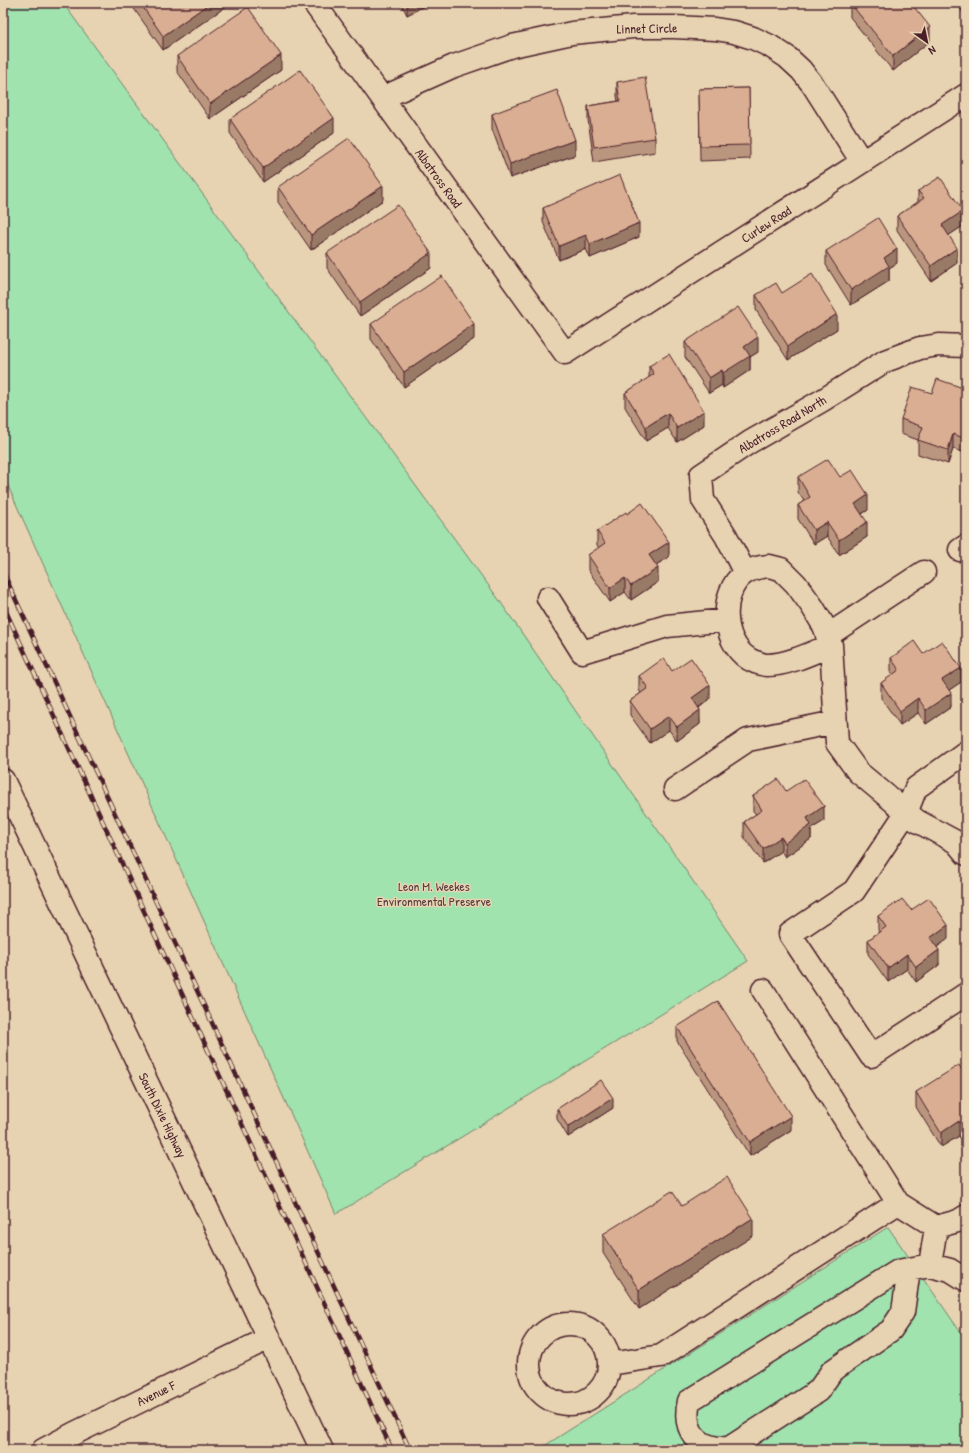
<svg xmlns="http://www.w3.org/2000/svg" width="969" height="1453" font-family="'Patrick Hand',sans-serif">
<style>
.green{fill:#a0e3ae;stroke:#75816c}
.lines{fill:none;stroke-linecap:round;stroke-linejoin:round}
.minor-casing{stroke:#4a1f2b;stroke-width:25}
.minor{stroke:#e7d3b1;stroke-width:22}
.rail-casing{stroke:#4a1f2b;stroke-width:4.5}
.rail{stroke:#e7d3b1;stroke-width:3;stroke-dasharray:9;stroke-linecap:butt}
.wall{fill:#bb967e;stroke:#4a1f2b}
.shaded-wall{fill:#997a66;stroke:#4a1f2b}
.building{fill:#daae92;stroke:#4a1f2b}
.labels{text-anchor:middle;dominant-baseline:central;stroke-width:3;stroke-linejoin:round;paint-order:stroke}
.street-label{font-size:13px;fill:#4a1f2b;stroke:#e7d3b1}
.park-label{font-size:13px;fill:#573c3f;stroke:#e7d3b1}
</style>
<rect width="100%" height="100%" fill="#e7d3b1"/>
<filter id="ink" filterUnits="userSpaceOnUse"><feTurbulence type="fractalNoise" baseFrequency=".025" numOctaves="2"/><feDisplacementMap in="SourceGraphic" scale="8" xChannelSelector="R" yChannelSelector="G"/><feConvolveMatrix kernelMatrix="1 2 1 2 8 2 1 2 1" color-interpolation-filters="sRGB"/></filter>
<g filter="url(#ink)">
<!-- green -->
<path class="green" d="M3,3H63L497,597L748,961L336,1214L3,475Z
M888,1227L966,1340V1450H538Z"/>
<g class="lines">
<!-- minor casing -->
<g class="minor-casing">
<path id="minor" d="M314,3L565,353L966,95
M382,98L454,66L512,46L572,33L633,27H674L715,29L734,32L753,38L770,46L787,57L801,70L813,85L862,162
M960,550L966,546
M769,566L781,569L796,584L812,606L824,626L831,645C812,653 787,665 767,665C763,665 759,663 755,662C722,650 717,592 745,573C753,568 760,567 769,566Z
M745,573L726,536L703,500L701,475L750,442L823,400L885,361L920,348L939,345L966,346
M548,598L582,652L667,626L727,620
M827,636L924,572
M831,645L837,743L858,772L917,821L956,842L966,854
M966,752L916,788L906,813L854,891L790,934L871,1056L966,994
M3,780L322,1450
M675,789L748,740L835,722
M763,990L898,1203L936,1227L958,1221L966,1216
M930,1265L936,1227
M909,1269L903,1312L891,1330L832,1371L818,1391L729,1448C698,1450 682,1431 689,1401L898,1271L930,1265L950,1270L966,1280
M529 1364a40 40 0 1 1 80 0a40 40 0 1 1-80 0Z
M610,1364L661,1356L898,1203
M43,1450L73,1434L269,1338"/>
</g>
<!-- minor -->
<use href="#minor" class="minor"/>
<!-- rail casing -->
<g class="rail-casing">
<path id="rail" d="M3,572L410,1450
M3,605L392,1450"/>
</g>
<!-- rail -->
<use href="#rail" class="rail"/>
</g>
<!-- wall -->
<path class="wall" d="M130,3H231L163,50Z
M401,3H430L407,15Z
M850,3L930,41L893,71L850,17Z
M957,3H966V18Z
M177,56L281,70L210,119L177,71Z
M617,82L655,138V152L594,162L588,120V106L618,101L617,96Z
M749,88L750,159L700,161L699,89Z
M492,114L575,155L510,178L492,129Z
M230,119L334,133L263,182L230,133Z
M966,160V179L964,176V161Z
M278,187L383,200L311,250L278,202Z
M918,191L963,226L949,235L957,263L931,281L897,230V216L918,202Z
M543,208L639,237L590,258L586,249L559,260L543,222Z
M826,251L897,263L889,268V281L851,305L826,265Z
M327,253L431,268L360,316L327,268Z
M782,293L837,329L788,360L756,310V295Z
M371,324L474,339L404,387L371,339Z
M685,342L758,352L750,357V370L723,388L722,385L709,393L685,357Z
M649,366L704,425L677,442L668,428L646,441L625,407V393L649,378Z
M966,389V453L953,449L948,464L918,454V440L901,434V419L932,393Z
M798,477H840L868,510L862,514L867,537L839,555L827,536L814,544L798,519V505L804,501L798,492Z
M627,514L669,557L656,565L658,582L631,600L625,592L610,602L588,570V555L599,548L597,545V531Z
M923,654L961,682L949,690L951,707L926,724L918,713L900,725L881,698V683L893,675L891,672V658Z
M672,671L710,699L699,708L700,724L677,741L669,730L650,743L630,715V701L641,693L639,690V676Z
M786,791L824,821L811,829V839L785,857L781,851L763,863L744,837V822L756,814L753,811V796Z
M911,910L948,939L937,947L939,965L916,982L907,969L888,982L868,954V940L879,932L878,930V916Z
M677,1027L791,1130L750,1156L677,1041Z
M966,1076V1146L959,1136L941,1147L916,1107V1092Z
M613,1108L568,1137L557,1119V1109Z
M682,1206L753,1236L639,1309L603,1253V1234Z"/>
<!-- shaded-wall -->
<path class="shaded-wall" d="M210,3H231L163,50V36Z
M407,3H430L407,15Z
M930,27V41L893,71V56Z
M281,55V70L210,119V104Z
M334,118V133L263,182V168Z
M575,140V155L510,178V164Z
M383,186V200L311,250V235Z
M963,211V226L942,240V225Z
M639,223V237L590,258V244Z
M586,235V249L559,260V246Z
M957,248V263L931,281V266Z
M897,249V263L889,268V281L851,305V290L884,258Z
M431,253V268L360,316V302Z
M837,314V329L788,360V346Z
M474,324V339L404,387V372Z
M758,337V352L750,357V370L723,388V373L744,347Z
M722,370V385L709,393V378Z
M966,391V405L962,402Z
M704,411V425L677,442V428Z
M668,413V428L646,441V427Z
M953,434V449L948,464V450Z
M868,495V510L855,518V504Z
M827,522V536L814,544V530Z
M867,522V537L839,555V540Z
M669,542V557L649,569V555Z
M658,568V582L631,600V586Z
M625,578V592L610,602V588Z
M961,668V682L942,695V680Z
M710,685V699L692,712V698Z
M951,693V707L926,724V710Z
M918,698V713L900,725V711Z
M700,710V724L677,741V727Z
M669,716V730L650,743V729Z
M824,806V821L811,829V839L785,857V843L807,818Z
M781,837V851L763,863V849Z
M948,925V939L930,952V938Z
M939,950V965L916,982V967Z
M907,954V969L888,982V968Z
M613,1098V1108L568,1137V1127Z
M791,1116V1130L750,1156V1142Z
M959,1121V1136L941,1147V1133Z
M753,1218V1236L639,1309V1290Z"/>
<!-- building -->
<path class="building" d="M140,3H210L163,36Z
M850,3H911L930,27L893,56Z
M248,7L281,55L210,104L177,56Z
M300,70L334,118L263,168L230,119Z
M645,77L655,138L594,147L588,106L620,101L617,82Z
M749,88L750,145L700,146L699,89Z
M557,90L575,140L510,164L492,114Z
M349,138L383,186L311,235L278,187Z
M966,160V165L964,161Z
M620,175L639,223L590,244L586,235L559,246L543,208Z
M940,177L963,211L942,225L957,248L931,266L897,216L924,198L918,191Z
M398,205L431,253L360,302L327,253Z
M878,218L897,249L884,258L889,266L851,290L826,251Z
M812,274L837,314L788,346L756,295L776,283L782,293Z
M442,276L474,324L404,372L371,324Z
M738,307L758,337L744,347L750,356L723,373L722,370L709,378L685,342Z
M669,354L704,411L677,428L668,413L646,427L625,393L654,374L649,366Z
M937,379L966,389V391L962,402L966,403V439L953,434L948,450L918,440L923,427L901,419L912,387L932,393Z
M828,459L840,477L852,470L868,495L855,504L867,522L839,540L827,522L814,530L798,505L810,497L798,477Z
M642,503L669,542L649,555L658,568L631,586L625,578L610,588L588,555L605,543L597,531L626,512L627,514Z
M914,641L923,654L942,641L961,668L942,680L951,693L926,710L918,698L900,711L881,683L899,670L891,658Z
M664,658L672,671L691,658L710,685L692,698L700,710L677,727L669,716L650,729L630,701L648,688L639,676Z
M778,779L786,791L804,779L824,806L807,818L811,825L785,843L781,837L763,849L744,822L762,810L753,796Z
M929,898L948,925L930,938L939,950L916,967L907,954L888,968L868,940L886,927L878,916L902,899L911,910Z
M718,1001L791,1116L750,1142L677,1027Z
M959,1065L966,1076V1131L959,1121L941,1133L916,1092Z
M601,1080L613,1098L568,1127L557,1109Z
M727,1177L753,1218L639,1290L603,1234L672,1191L682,1206Z"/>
</g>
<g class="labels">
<!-- street labels -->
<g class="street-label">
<text transform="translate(647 28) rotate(-1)">Linnet Circle</text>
<text transform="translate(439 178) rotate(54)">Albatross Road</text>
<text transform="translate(766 224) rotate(-33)">Curlew Road</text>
<text transform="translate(782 424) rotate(-31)">Albatross Road North</text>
<text transform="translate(163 1115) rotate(64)">South Dixie Highway</text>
<text transform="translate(156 1393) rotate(-26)">Avenue F</text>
</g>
<!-- park labels -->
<g class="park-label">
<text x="434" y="886">Leon M. Weekes<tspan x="434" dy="15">Environmental Preserve</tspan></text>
</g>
</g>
<!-- margin -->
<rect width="969" height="1453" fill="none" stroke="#e7d3b1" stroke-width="16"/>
<rect x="8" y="8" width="953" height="1437" fill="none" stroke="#4a1f2b" stroke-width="1.5" filter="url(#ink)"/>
<!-- north arrow -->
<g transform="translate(927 42) rotate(147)" stroke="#e7d3b1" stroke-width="3" paint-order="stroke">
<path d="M0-3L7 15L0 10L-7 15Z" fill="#4a1f2b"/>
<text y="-6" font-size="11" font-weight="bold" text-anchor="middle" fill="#4a1f2b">N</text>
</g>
</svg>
